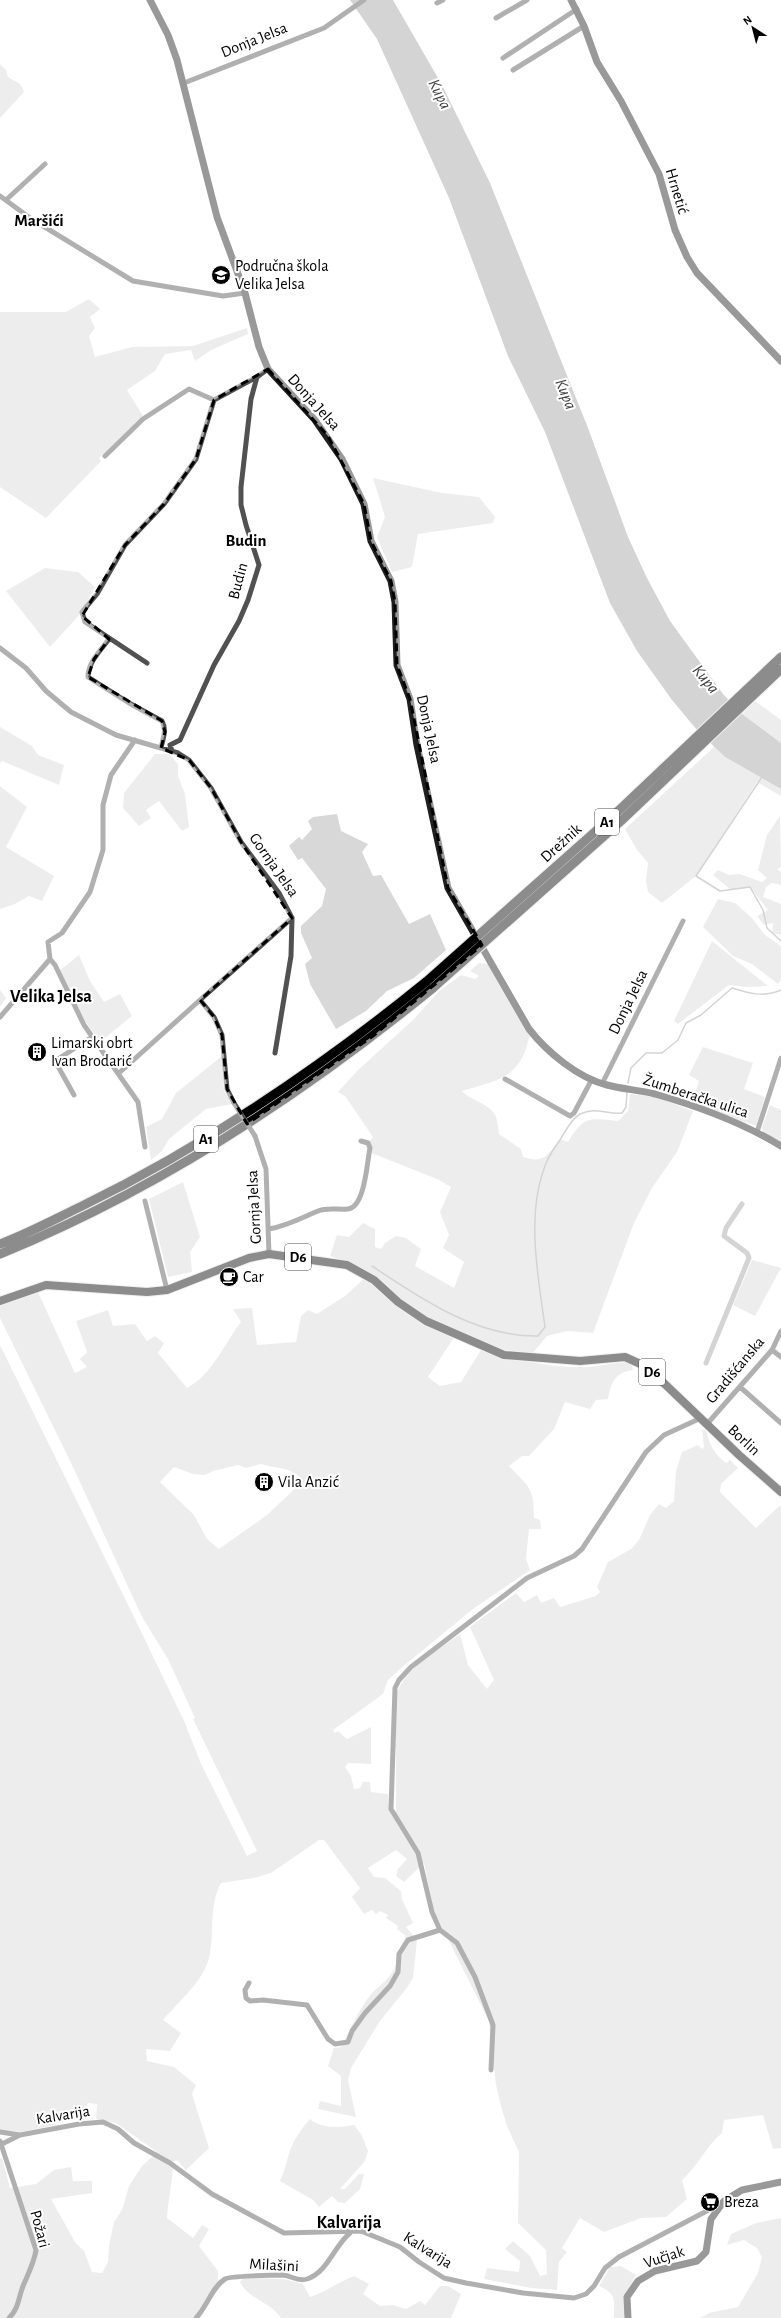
<svg xmlns="http://www.w3.org/2000/svg" width="781" height="2318" font-family="'Alegreya Sans',sans-serif">
<style>
.green{fill:#d8d8d8;fill-rule:evenodd}
.water{fill:#9f9f9f}
.lines{fill:none;stroke-linecap:round;stroke-linejoin:round}
.stream{stroke:#9f9f9f;stroke-width:1.5}
.canal{stroke:#9f9f9f;stroke-width:5}
.primary-casing{stroke:#dbdbdb;stroke-width:10}
.highway-casing{stroke:#dbdbdb;stroke-width:11}
.street{stroke:#515151;stroke-width:5}
.secondary{stroke:#1e1e1e;stroke-width:7}
.primary{stroke:#000;stroke-width:8}
.highway{stroke:#000;stroke-width:9}
.highway-bridge-casing{stroke:#dbdbdb;stroke-width:11;stroke-linecap:butt}
.street-bridge{stroke:#515151;stroke-width:5}
.highway-bridge{stroke:#000;stroke-width:9}
.marked{fill:none;stroke:#000;stroke-width:3;stroke-dasharray:8 5;stroke-linejoin:round}
.labels{text-anchor:middle;dominant-baseline:central;stroke-width:4;stroke-linejoin:round;paint-order:stroke}
.shield{fill:#fff;stroke:#4c4c4c;stroke-width:1}
.shield-label{font-size:15px;font-weight:bold;fill:#000}
.street-label{font-size:16px;fill:#000;stroke:#fff}
.poi-label{font-size:16px;fill:#000;stroke:#fff;text-anchor:start}
.water-label{font-size:17px;font-style:italic;fill:#404040;stroke:#fff}
.neighbourhood-label{font-size:17px;font-weight:bold;fill:#000;stroke:#fff}
.quarter-label{font-size:18px;font-weight:bold;fill:#000;stroke:#fff}
</style>
<rect width="100%" height="100%" fill="#fff"/>
<!-- green -->
<path class="green" d="M0,64L6,70L8,77L20,84L24,92L0,118Z
M89,299L100,309L90,317L95,328L89,336L95,357L132,347L193,346L247,328L248,334L211,350L195,361L191,350L165,354L155,371L127,390L143,416L99,458L101,461L46,518L0,487V312H66Z
M373,478L442,493L479,497L495,517L493,523L418,534L412,567L392,572L377,537L385,517Z
M45,568L78,572L95,587L82,612L50,647L6,591Z
M755,701L781,720V743L742,714Z
M0,727L32,746L38,755L64,765L59,785L2,761L0,763Z
M710,742L725,757L781,789V796L757,782L696,876L662,903L648,892L646,881L648,863L637,850L625,829L714,747Z
M155,754H169L178,764V776L185,794L189,827L182,831L159,801L146,810L151,818L139,826L123,808L124,793Z
M0,786L27,807L6,847L54,876L42,901L29,896L15,904L0,909Z
M337,814L341,831L368,844L362,852L373,876L381,875L409,924L430,914L446,950L414,978L387,991L366,1011L336,1029L310,984L305,964L312,958L301,933V926L322,906L326,889L302,858L298,860L289,846L299,837L302,840L312,829L308,821L313,817Z
M780,816L781,867L777,869L781,872V885L772,883L766,887L763,897L781,904V935L772,933L773,923L764,925L757,916L768,910L750,887L731,890L713,875L718,870L729,875L739,874L762,882L767,878L758,870L767,835Z
M718,899L735,903L751,917L765,935L781,946V980L778,984L752,964L733,956L703,927Z
M712,941L768,986L747,987L729,985L678,1024L674,1021Z
M79,955L90,981L104,1002L120,994L132,1016L100,1042L85,1021L58,972Z
M479,963L490,964L532,1036L529,1038C520,1079 496,1081 462,1091C471,1101 489,1103 495,1115C498,1120 498,1129 499,1134L521,1149L523,1157C544,1164 548,1155 560,1139L568,1142C584,1116 588,1118 618,1121L628,1111L630,1094L656,1097L693,1111L677,1152L652,1188L634,1223L593,1333L567,1331L547,1336L532,1354L493,1348L457,1333L428,1377L440,1386L461,1382L481,1350C511,1358 547,1367 579,1367C596,1368 613,1362 631,1362L633,1370C615,1372 611,1383 608,1399L596,1400L590,1409L565,1402L554,1429L529,1456H522L509,1466C529,1488 534,1486 534,1518L540,1520L541,1529H529L526,1559L530,1570L473,1609L400,1669L388,1680L383,1694L379,1697L333,1730L335,1733L338,1731L347,1739L371,1727V1764L348,1763L345,1767L351,1776L354,1789L360,1788L363,1782H370L371,1792L388,1794L389,1807L396,1817V1696C404,1668 437,1651 460,1634L468,1665L487,1689L494,1680L470,1627L516,1593L524,1602L537,1595L541,1603L554,1598L560,1607L596,1596L600,1592L597,1587L608,1562L631,1549L639,1540L650,1515L659,1504L666,1508L674,1501L676,1471L682,1452L698,1445L702,1449L704,1447L702,1429L706,1431C710,1445 714,1454 726,1463L730,1460L738,1468L721,1484L720,1492L756,1528L779,1506L781,1507V2148L773,2149L763,2115L724,2120L722,2133C706,2146 698,2166 682,2180L687,2199L666,2217L641,2218L604,2232L580,2218L562,2248L567,2252L559,2262L557,2290L531,2288L484,2279L487,2268L519,2272L520,2261L505,2249L513,2241L530,2256L540,2276L547,2274L546,2250L518,2223L519,2152L507,2126L501,2106L496,2085L489,2021L434,1911L424,1863L404,1882L396,1876L398,1869L407,1859L396,1850L368,1868L374,1877L385,1878L401,1891L402,1899L413,1923L406,1927L417,1940L413,1978L406,1989L380,2021L351,2068L348,2080L356,2117L318,2109L320,2101L341,2106V2076L328,2066L334,2048L341,2047C350,2031 357,2013 368,1998C375,1988 387,1982 393,1971C400,1961 399,1947 406,1936L397,1929L398,1926L386,1918L388,1915L380,1911L376,1914L372,1910L364,1914L352,1897L360,1888L324,1840H319L271,1873L254,1878L221,1883C208,1907 215,1934 209,1958C203,1982 178,2002 163,2020L181,2033L170,2051L146,2049L147,2061L174,2067L196,2085L192,2094L209,2148L186,2170L177,2160L173,2162C173,2181 168,2199 167,2218L193,2238L202,2225L209,2229L199,2246L218,2271V2282L196,2315L192,2318H0V2159L2,2158L10,2188L36,2184L54,2170L71,2167L73,2181H92V2193L51,2199L75,2242L84,2251L92,2272L102,2273L108,2262L109,2245L114,2222L122,2210L129,2186L142,2166L157,2152L116,2123L96,2119L97,2104L88,2103L85,2109L55,2116L56,2125L20,2132L0,2130V1345L136,1621L185,1723L201,1764L247,1856L257,1851L193,1719L195,1718L168,1659L142,1617L73,1467L0,1318V1306L37,1290L75,1373L87,1367L80,1359L87,1352L76,1321L108,1310L113,1326L135,1324L147,1341L155,1336L164,1343L158,1353L187,1388C212,1375 224,1344 241,1322L233,1309L252,1308L257,1345L296,1342L301,1316L308,1310L317,1314L345,1296L370,1273L354,1264L330,1256L337,1235L349,1237L363,1223L375,1229V1247L381,1249L385,1243L396,1236L406,1238L421,1249L415,1266L454,1288L464,1262L443,1248L449,1235L440,1212L451,1187L437,1179L369,1152L368,1143L373,1137L345,1096L338,1092L357,1071L414,1019L439,991L461,975L475,979L479,976L470,971ZM261,1464C276,1469 292,1466 303,1481L267,1515L219,1549L207,1539L194,1515L160,1482L174,1467L193,1474L205,1475L213,1471L238,1465L246,1468Z
M0,990L6,998L0,1007Z
M703,1047L753,1063L744,1089L765,1097L756,1126L692,1104L699,1081L689,1075Z
M222,1056L224,1091L232,1104L206,1109L169,1139L162,1151L151,1160L146,1127L162,1119L176,1093Z
M770,1105L781,1110V1142L763,1132L762,1127Z
M183,1182L200,1237L190,1252L192,1272L168,1277L149,1199Z
M752,1260L781,1268L755,1316L733,1305Z
M310,2119C322,2129 339,2128 354,2125L361,2134L368,2151L365,2161L340,2189H345L359,2174H364L360,2189L345,2203L338,2202L332,2196L319,2207L313,2200L280,2181C285,2171 286,2162 290,2151C294,2139 302,2128 310,2119Z
M781,2218V2318H700L709,2313L738,2307L758,2273L762,2257L757,2248L744,2240L727,2245L731,2234L756,2223Z
M621,2266L636,2275L625,2296V2318H614C614,2300 617,2294 599,2286L610,2267Z
M354,2276L369,2284L363,2294L380,2306L393,2305L406,2309L420,2301L425,2305L440,2286H448L461,2294L451,2318H281C271,2302 248,2299 240,2282L243,2278L284,2279L303,2284L310,2297C326,2292 338,2282 354,2276Z"/>
<!-- water -->
<path class="water" d="M350,0H393L442,85L490,183L588,428L628,537L647,578L670,621L723,694L742,714L781,743V789L725,757L697,730L672,700L637,651L610,603L545,432L508,356L449,198L377,39Z"/>
<g class="lines">
<!-- stream -->
<path class="stream" d="M762,777L696,876L720,891L750,887L763,910L767,928L781,941
M628,1083L631,1068L646,1053H662L678,1040L686,1023L701,1015L732,988C748,993 765,998 781,990
M372,1266C422,1299 476,1337 538,1336L545,1327C538,1275 525,1212 547,1161C550,1154 555,1147 560,1140C565,1132 571,1119 580,1114C596,1106 608,1115 622,1113L626,1107L627,1092"/>
<!-- canal -->
<path class="canal" d="M706,1363L749,1258L747,1253L724,1236L726,1228L742,1204"/>
<!-- primary casing -->
<g class="primary-casing">
<path id="primary" d="M0,1301L46,1285L147,1292L167,1290L249,1258L269,1254L347,1265L374,1280L398,1302L426,1321L504,1355L580,1361L625,1357L647,1367L739,1455L781,1492"/>
</g>
<!-- highway casing -->
<g class="highway-casing">
<path id="highway" d="M0,1244C27,1234 53,1220 80,1207C205,1146 319,1069 427,981
M0,1254C157,1190 302,1095 433,988"/>
</g>
<!-- street -->
<path class="street" d="M437,3L443,0
M496,18L527,0
M503,58L577,9
M513,70L584,26
M184,83L324,28L364,0
M0,196L30,218L133,281L223,296L245,293
M6,200L45,164
M105,456L143,419L189,389L214,400L257,377L268,369
M109,639C101,650 88,662 88,677L129,703L162,721C167,730 163,738 161,748
M0,648L26,668L46,691L71,712L116,735L178,753L189,760L211,788L241,842L279,893L292,918L291,956L275,1053
M147,663L85,622L82,612L97,594L125,545L164,504L196,459L214,400
M172,751L170,745L180,740L214,665L239,621L248,600L259,565L246,525L241,505V487L251,399L257,377
M50,959L55,965L84,1025L138,1102L145,1147
M0,1017L50,959L48,942L62,933L90,892L103,850V805L111,775L135,740
M119,1073L200,1000
M505,1079L570,1116L574,1113L592,1079
M602,1084L683,921
M74,1095L55,1061L92,1037
M234,1103L227,1089L222,1035L214,1017L200,1000L292,918
M757,1132L781,1058
M255,1136L266,1169L269,1254
M145,1201L167,1290
M269,1229C287,1226 301,1218 318,1211C327,1207 338,1210 348,1209C365,1207 367,1162 370,1148L368,1143L361,1141
M772,1350L781,1357
M740,1387L781,1423
M707,1424L772,1350L781,1331
M249,1983L245,1990L246,1998L250,2001L263,2000L307,2005L328,2039L335,2044L348,2042L352,2031L365,2013L390,1986L398,1972L399,1954L408,1940L440,1930
M491,2070L493,2025L475,1977L457,1943L440,1930L432,1912L418,1853L391,1809L395,1688L399,1680L411,1667L527,1578L574,1556L582,1549L646,1452L664,1435L701,1418
M0,2132L20,2135L79,2124L103,2122L118,2129L134,2143L170,2163L212,2194L284,2233L361,2231L400,2247L419,2262L444,2278L466,2283L523,2293L574,2298L586,2294L594,2286L605,2268L619,2257L722,2203
M0,2141L36,2250C34,2263 28,2274 23,2286C18,2299 19,2308 9,2318
M2,2144L20,2135
M196,2318C207,2307 212,2287 225,2279C229,2276 276,2275 283,2275C292,2276 298,2282 307,2279C328,2272 334,2246 350,2233"/>
<!-- secondary -->
<path class="secondary" d="M150,0L168,35L177,60L217,217L245,293L259,347L268,369L315,420L342,459L364,504L371,541L391,581L395,602L397,665L410,699L417,745L448,888L529,1029C547,1052 578,1078 607,1085C622,1089 639,1090 655,1094C697,1106 743,1123 781,1146
M571,0L584,26L597,62L621,101L659,174L675,230L687,257L697,273L781,361
M628,2318L627,2297L638,2281L655,2271L697,2261L706,2252L711,2219L724,2201L742,2190L781,2182"/>
<!-- primary -->
<use href="#primary" class="primary"/>
<!-- highway -->
<use href="#highway" class="highway"/>
<!-- highway-bridge casing -->
<g class="highway-bridge-casing">
<path id="highway-bridge" d="M427,981L615,814L781,657
M433,988L621,821L781,669"/>
</g>
<!-- street-bridge -->
<path class="street-bridge" d="M234,1103L255,1136"/>
<!-- highway-bridge -->
<use href="#highway-bridge" class="highway-bridge"/>
</g>
<!-- marked area -->
<path d="M0 0H781V2318H0ZM268,369L328,436L364,504L371,541L391,581L395,602L397,665L410,699L448,888L482,945L373,1036L247,1124L227,1089L222,1035L214,1017L200,1000L292,918L241,842L211,788L189,760L161,748L165,732L162,721L88,677L94,659L109,639L82,616L125,545L164,504L196,459L214,400Z" fill="#fff" fill-opacity=".55" fill-rule="evenodd"/>
<path class="marked" d="M268,369L328,436L364,504L371,541L391,581L395,602L397,665L410,699L448,888L482,945L373,1036L247,1124L227,1089L222,1035L214,1017L200,1000L292,918L241,842L211,788L189,760L161,748L165,732L162,721L88,677L94,659L109,639L82,616L125,545L164,504L196,459L214,400Z"/>
<!-- icons -->
<defs>
<g id="school-disc" transform="scale(1)"><circle r="9.5" fill="#000" stroke="#fff"/><path d="M0-5L7-2L0 1L-7-2ZM-4 1L0 2.5L4 1V4Q0 6-4 4Z" fill="#fff"/></g>
<g id="building-disc" transform="scale(1)"><circle r="9.5" fill="#000" stroke="#fff"/><path d="M-4-6H4V6H1V3H-1V6H-4ZM-2.5-4.3h1.7v1.8h-1.7ZM.8-4.3h1.7v1.8H.8ZM-2.5-1h1.7V.8h-1.7ZM.8-1h1.7V.8H.8Z" fill="#fff"/></g>
<g id="cafe-disc" transform="scale(1)"><circle r="9.5" fill="#000" stroke="#fff"/><path d="M-5.5-4.5H6V0H3Q3 3.5 0 3.5H-2.5Q-5.5 3.5-5.5 0ZM3-3.2v2h1.7v-2ZM-6 4.5H4V6H-6Z" fill="#fff"/></g>
<g id="supermarket-disc" transform="scale(1)"><circle r="9.5" fill="#000" stroke="#fff"/><path d="M-6-5.5h2.5l.6 2H6L4.5 2H-2.5L-4.4-4H-6ZM-1.5 3.2a1.3 1.3 0 1 0 .1 0ZM3 3.2a1.3 1.3 0 1 0 .1 0Z" fill="#fff"/></g>
</defs>
<g fill-rule="evenodd">
<use href="#school-disc" x="221" y="275"/>
<use href="#building-disc" x="37" y="1052"/>
<use href="#cafe-disc" x="229" y="1277"/>
<use href="#building-disc" x="264" y="1482"/>
<use href="#supermarket-disc" x="710" y="2202"/>
</g>
<g class="labels">
<!-- shield labels -->
<g class="shield">
<rect x="595" y="809" width="24" height="26" rx="3"/>
<rect x="194" y="1126" width="24" height="26" rx="3"/>
<rect x="285" y="1244" width="26" height="26" rx="3"/>
<rect x="639" y="1359" width="26" height="26" rx="3"/>
</g>
<g class="shield-label">
<text x="607" y="822">A1</text>
<text x="206" y="1139">A1</text>
<text x="298" y="1257">D6</text>
<text x="652" y="1372">D6</text>
</g>
<!-- street labels -->
<g class="street-label">
<text transform="translate(254 40) rotate(-22)">Donja Jelsa</text>
<text transform="translate(677 191) rotate(73)">Hrnetić</text>
<text transform="translate(314 402) rotate(48)">Donja Jelsa</text>
<text transform="translate(238 581) rotate(-75)">Budin</text>
<text transform="translate(429 729) rotate(78)">Donja Jelsa</text>
<text transform="translate(561 843) rotate(-42)">Drežnik</text>
<text transform="translate(274 865) rotate(55)">Gornja Jelsa</text>
<text transform="translate(628 1002) rotate(-64)">Donja Jelsa</text>
<text transform="translate(696 1096) rotate(18)">Žumberačka ulica</text>
<text transform="translate(254 1207) rotate(-93)">Gornja Jelsa</text>
<text transform="translate(735 1370) rotate(-50)">Gradišćanska</text>
<text transform="translate(744 1440) rotate(43)">Borlin</text>
<text transform="translate(63 2115) rotate(-9)">Kalvarija</text>
<text transform="translate(40 2229) rotate(75)">Požari</text>
<text transform="translate(428 2250) rotate(32)">Kalvarija</text>
<text transform="translate(664 2257) rotate(-18)">Vučjak</text>
<text transform="translate(274 2265) rotate(3)">Milašini</text>
</g>
<!-- poi labels -->
<g class="poi-label">
<text x="235" y="266">Područna škola<tspan x="235" dy="18">Velika Jelsa</tspan></text>
<text x="51" y="1043">Limarski obrt<tspan x="51" dy="18">Ivan Brodarić</tspan></text>
<text x="243" y="1277">Car</text>
<text x="278" y="1482">Vila Anzić</text>
<text x="724" y="2202">Breza</text>
</g>
<!-- water labels -->
<g class="water-label">
<text transform="translate(440 94) rotate(63)">Kupa</text>
<text transform="translate(566 394) rotate(68)">Kupa</text>
<text transform="translate(706 679) rotate(50)">Kupa</text>
</g>
<!-- neighbourhood labels -->
<g class="neighbourhood-label">
<text x="39" y="220">Maršići</text>
<text x="246" y="540">Budin</text>
</g>
<!-- quarter labels -->
<g class="quarter-label">
<text x="51" y="997">Velika Jelsa</text>
<text x="349" y="2223">Kalvarija</text>
</g>
</g>
<!-- north arrow -->
<g transform="translate(753 28) rotate(324)" stroke="#ffffff" stroke-width="3" paint-order="stroke">
<path d="M0-3L7 15L0 10L-7 15Z" fill="#000000"/>
<text y="-6" font-size="11" font-weight="bold" text-anchor="middle" fill="#000000">N</text>
</g>
</svg>
